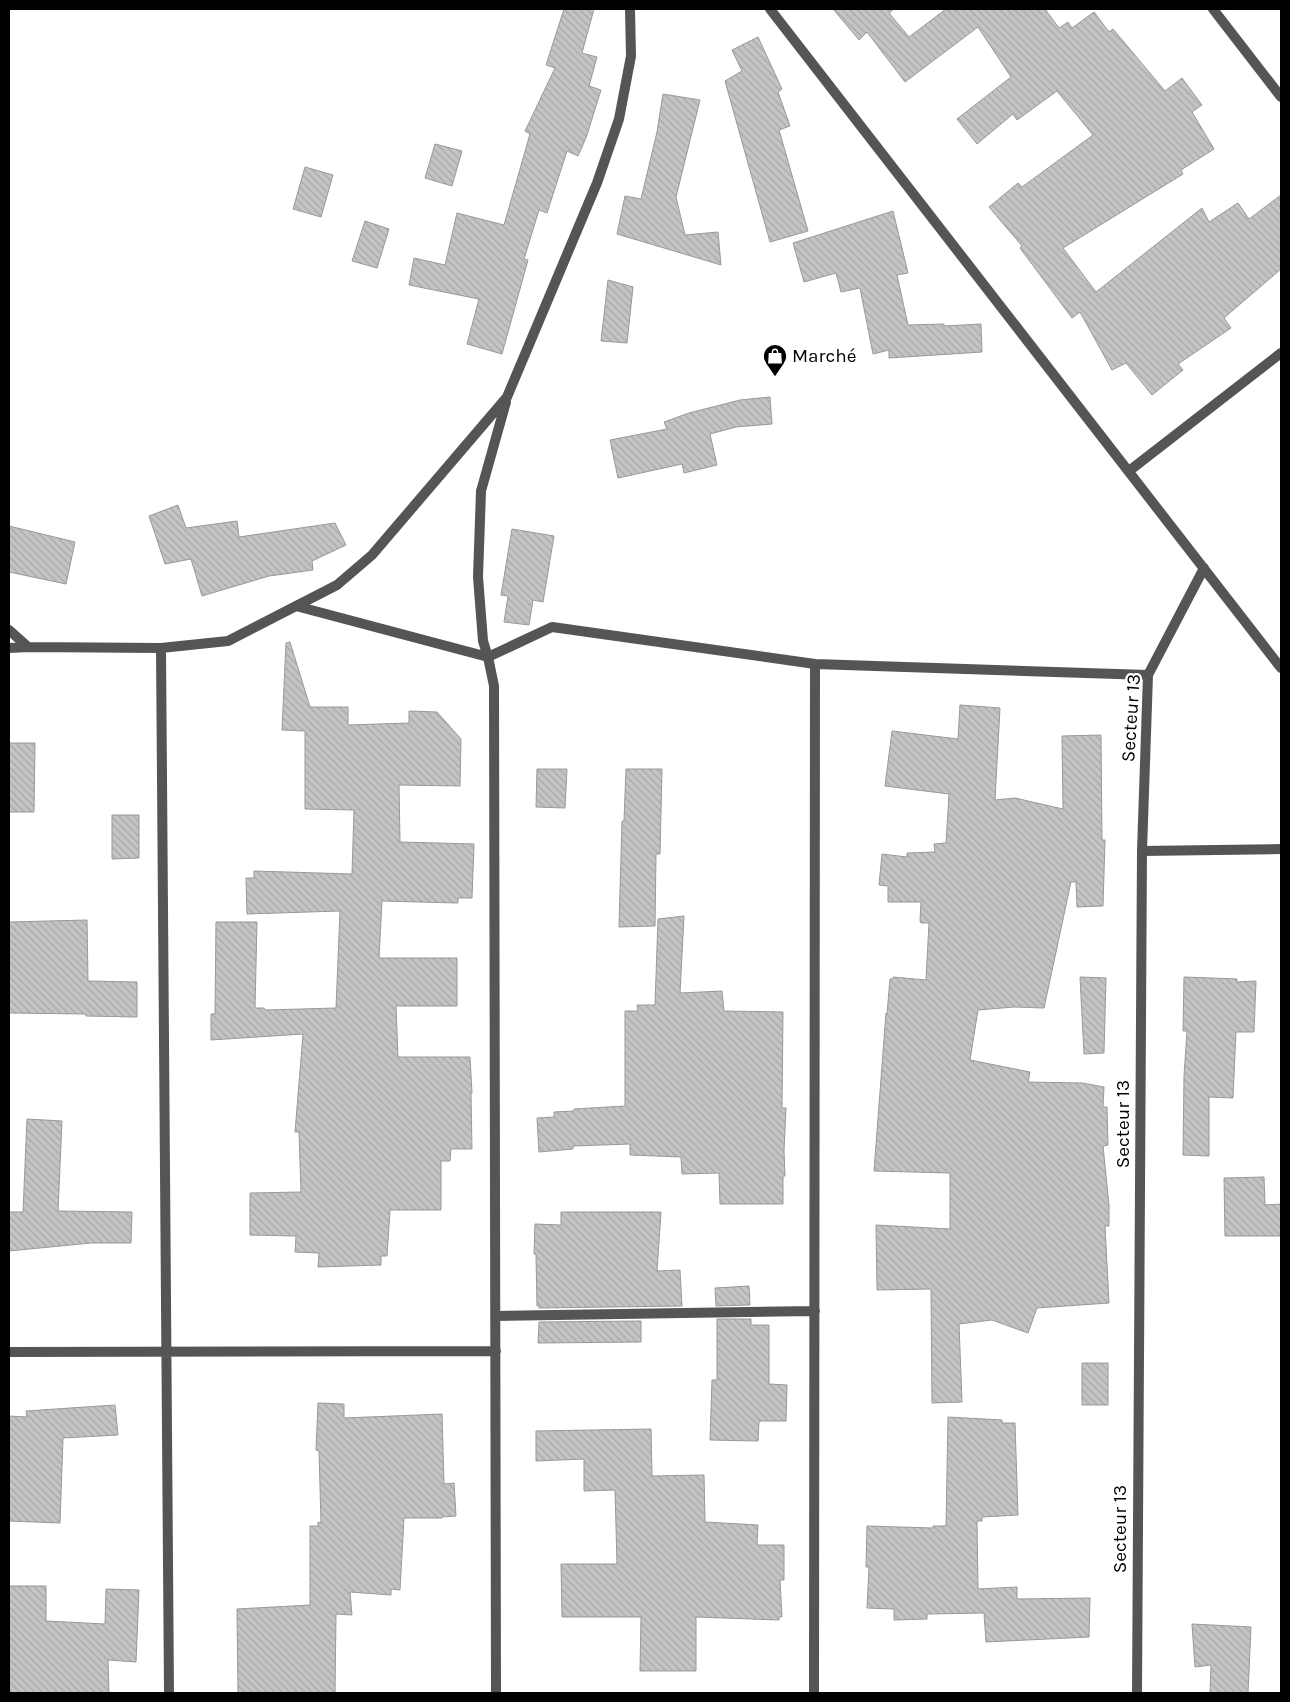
<svg xmlns="http://www.w3.org/2000/svg" width="1290" height="1702" font-family="Karla,sans-serif">
<style>
.building{fill:url(#building-back-hatch);stroke:#999}
.lines{fill:none;stroke-linecap:round;stroke-linejoin:round}
.minor{stroke:#555;stroke-width:10}
.tertiary{stroke:#555;stroke-width:10}
.labels{text-anchor:middle;dominant-baseline:central;stroke-width:4.5;stroke-linejoin:round;paint-order:stroke}
.poi-label{font-size:19px;fill:#000;stroke:#fff;text-anchor:start}
.street-label{font-size:19px;fill:#000;stroke:#fff}
</style>
<defs>
<pattern id="building-back-hatch" width="6" height="6" patternUnits="userSpaceOnUse" patternTransform="scale(1.25)"><rect width="6" height="6" fill="#c4c4c4"/><path d="M-1 5l2 2M0 0l6 6M5-1l2 2" fill="none" stroke="#a7a7a7"/></pattern>
</defs>
<rect width="100%" height="100%" fill="#fff"/>
<!-- building -->
<path class="building" d="M564,9H594L582,53L597,57L589,86L601,90L586,138L578,156L567,151L547,213L539,210L524,259L528,260L502,354L467,344L479,299L409,285L414,258L445,265L457,213L504,225L530,134L525,131L555,68L546,65Z
M833,9H894L889,13L909,37L946,9H1045L1059,28L1068,22L1072,28L1094,12L1109,32L1113,29L1165,91L1182,78L1202,105L1192,112L1214,149L1181,170L1183,174L1063,248L1096,292L1202,208L1209,222L1238,203L1249,219L1281,195V269L1224,318L1231,328L1178,364L1183,370L1152,395L1126,363L1112,370L1080,312L1072,318L1020,248L1022,246L989,207L1018,183L1022,187L1093,135L1057,91L1017,120L1013,114L977,144L957,119L1011,77L978,27L905,82L867,32L859,40Z
M758,37L782,89L778,92L790,126L779,130L808,231L770,242L725,81L742,71L732,50Z
M663,94L700,100L676,197L685,235L718,232L721,265L617,234L625,196L641,199L657,132Z
M435,144L462,151L452,186L425,178Z
M305,167L333,175L321,217L293,209Z
M893,211L908,273L897,275L908,325L944,324V326L981,324L982,352L889,358V350L873,354L860,288L841,292L836,273L804,282L793,243Z
M365,221L389,229L377,268L352,261Z
M608,280L633,287L627,343L601,341Z
M770,397L772,424L736,427L710,434L717,465L684,473L682,464L618,478L610,440L667,429L664,422L689,413L740,400Z
M178,505L186,528L237,521L239,537L335,523L346,545L312,561L313,570L269,576L202,596L191,559L165,564L149,516Z
M9,526L75,542L66,584L9,572Z
M512,529L554,536L543,602L533,600L529,625L504,622L508,596L501,595Z
M290,642L310,707H348V725L409,723V711L437,712L461,739L460,786L399,785L400,842L474,844L472,898H458V903L382,901L379,958H457V1006H396L398,1057H470L472,1093H471L472,1149H451L450,1161H441V1210H390L387,1256H381V1265L318,1267L319,1253L295,1252L296,1236L250,1235V1193L301,1192L299,1132H295L303,1034L211,1040V1014H215L216,922H257L255,1008H264L265,1010L336,1008L340,911L247,914L246,878H254V871L352,874L354,810L305,809V731L282,730L286,643Z
M960,705L1000,708L995,800L1015,798L1063,809L1062,736L1101,735L1102,840H1105L1103,906L1077,907L1076,882H1071L1044,1008L1014,1007L978,1010L970,1060L1030,1072L1028,1082L1082,1083L1104,1087L1103,1107H1107L1108,1145L1103,1146L1109,1205V1226H1105L1109,1303L1037,1308L1028,1333L992,1320L959,1324L962,1402L932,1403L931,1289L877,1290L876,1225L950,1229V1173L874,1171L886,1013L887,1014L890,979H893V977L926,980L929,923H921L920,921L921,902H888V886L879,885L882,854L907,857V853L935,852L934,844L946,843L949,794L885,786L892,731L958,739Z
M9,743H35L34,812H9Z
M537,769H567L565,808L536,807Z
M626,769H662L660,854H656L655,926L619,927L622,821H624Z
M112,815H139V858L112,859Z
M684,916L680,993L722,991L724,1011L783,1012L782,1108H786L784,1151L785,1176H783V1204H720L719,1173L682,1174L681,1157L630,1155V1144L573,1146V1149L539,1152L537,1118L554,1117V1112L574,1111V1109L625,1106V1011H638L637,1005H655L658,919Z
M87,920L88,981L137,982V1017L86,1016V1014L9,1013V922Z
M1080,977L1106,978L1104,1053L1084,1054Z
M1184,977L1237,979V982L1256,981L1254,1032H1236L1233,1098L1209,1097V1156L1183,1155L1184,1076L1187,1031H1183Z
M27,1119L62,1121L58,1211L132,1212L131,1243H91L9,1251V1212H23Z
M1264,1177L1265,1205L1281,1204V1236H1225L1224,1178Z
M561,1212H661L657,1271L680,1270L682,1306L539,1308V1306H537L536,1254H534L535,1224L561,1225Z
M749,1286L750,1305L716,1306L715,1288Z
M717,1319H751V1325H769V1384L787,1385L786,1421H759L758,1441L710,1440L712,1380H717Z
M641,1321V1342L538,1343L539,1322Z
M1082,1363H1108V1405H1082Z
M318,1403L344,1404V1418L442,1414L444,1484L454,1483L456,1516L442,1517V1518H404L400,1590L391,1589V1595L350,1592L352,1615L336,1614L335,1693H238L237,1609L310,1605V1526H318V1522L321,1523L319,1451L316,1450Z
M115,1405L118,1435L63,1438L60,1523L9,1521V1416L27,1417L26,1411Z
M948,1417L1002,1420V1423H1015L1018,1515L982,1517V1521H977L978,1589L1017,1587V1599L1090,1598L1089,1637L986,1642L984,1613L927,1614V1619L894,1620V1609L867,1608L869,1567H866L867,1526L933,1528V1526H946Z
M651,1429L652,1476L704,1475L705,1522L758,1525L757,1545H784V1580H780L782,1617H779V1620L696,1617V1671H640L641,1617H562L561,1564H617L615,1490L584,1491V1459L536,1461V1431Z
M9,1586H46V1621L105,1624L106,1589L139,1590L136,1662L108,1660L109,1693H9Z
M1192,1624L1251,1627L1248,1693H1210L1211,1665L1195,1667Z"/>
<g class="lines">
<!-- minor -->
<path class="minor" d="M770,9L1281,668
M506,402L481,491L478,577L483,641L488,657L552,627L815,664
M1129,471L1281,353
M296,606L488,657L494,686L496,1693
M9,630L28,647L161,648L228,641L337,585L372,555L507,397L597,183L619,119L631,56L630,9
M9,648L28,647
M161,648L169,1693
M1142,851L1281,849
M496,1316L815,1311
M9,1352L496,1351
M814,1693L815,664L1148,675
M1137,1693L1142,851L1148,675L1204,568"/>
<!-- tertiary -->
<path class="tertiary" d="M1213,9L1281,97"/>
</g>
<!-- icons -->
<defs>
<g id="shop-pin" transform="scale(1.25)"><path d="M0 17L-7.5 6A9.5 9.5 0 1 1 7.5 6Z" fill="#000" stroke="#fff"/><path d="M-5-2.5h2.3a2.7 3.5 0 0 1 5.4 0H5L5.5 6h-11ZM-1.5-2.5h3a1.5 2.3 0 0 0-3 0Z" fill="#fff"/></g>
</defs>
<g fill-rule="evenodd">
<use href="#shop-pin" x="775" y="356"/>
</g>
<g class="labels">
<!-- poi labels -->
<g class="poi-label">
<text x="792" y="356">Marché</text>
</g>
<!-- street labels -->
<g class="street-label">
<text transform="translate(1131 718) rotate(-86)">Secteur 13</text>
<text transform="translate(1123 1124) rotate(-90)">Secteur 13</text>
<text transform="translate(1120 1529) rotate(-90)">Secteur 13</text>
</g>
</g>
<!-- border -->
<rect width="1290" height="1702" fill="none" stroke="#000000" stroke-width="20"/>
</svg>
